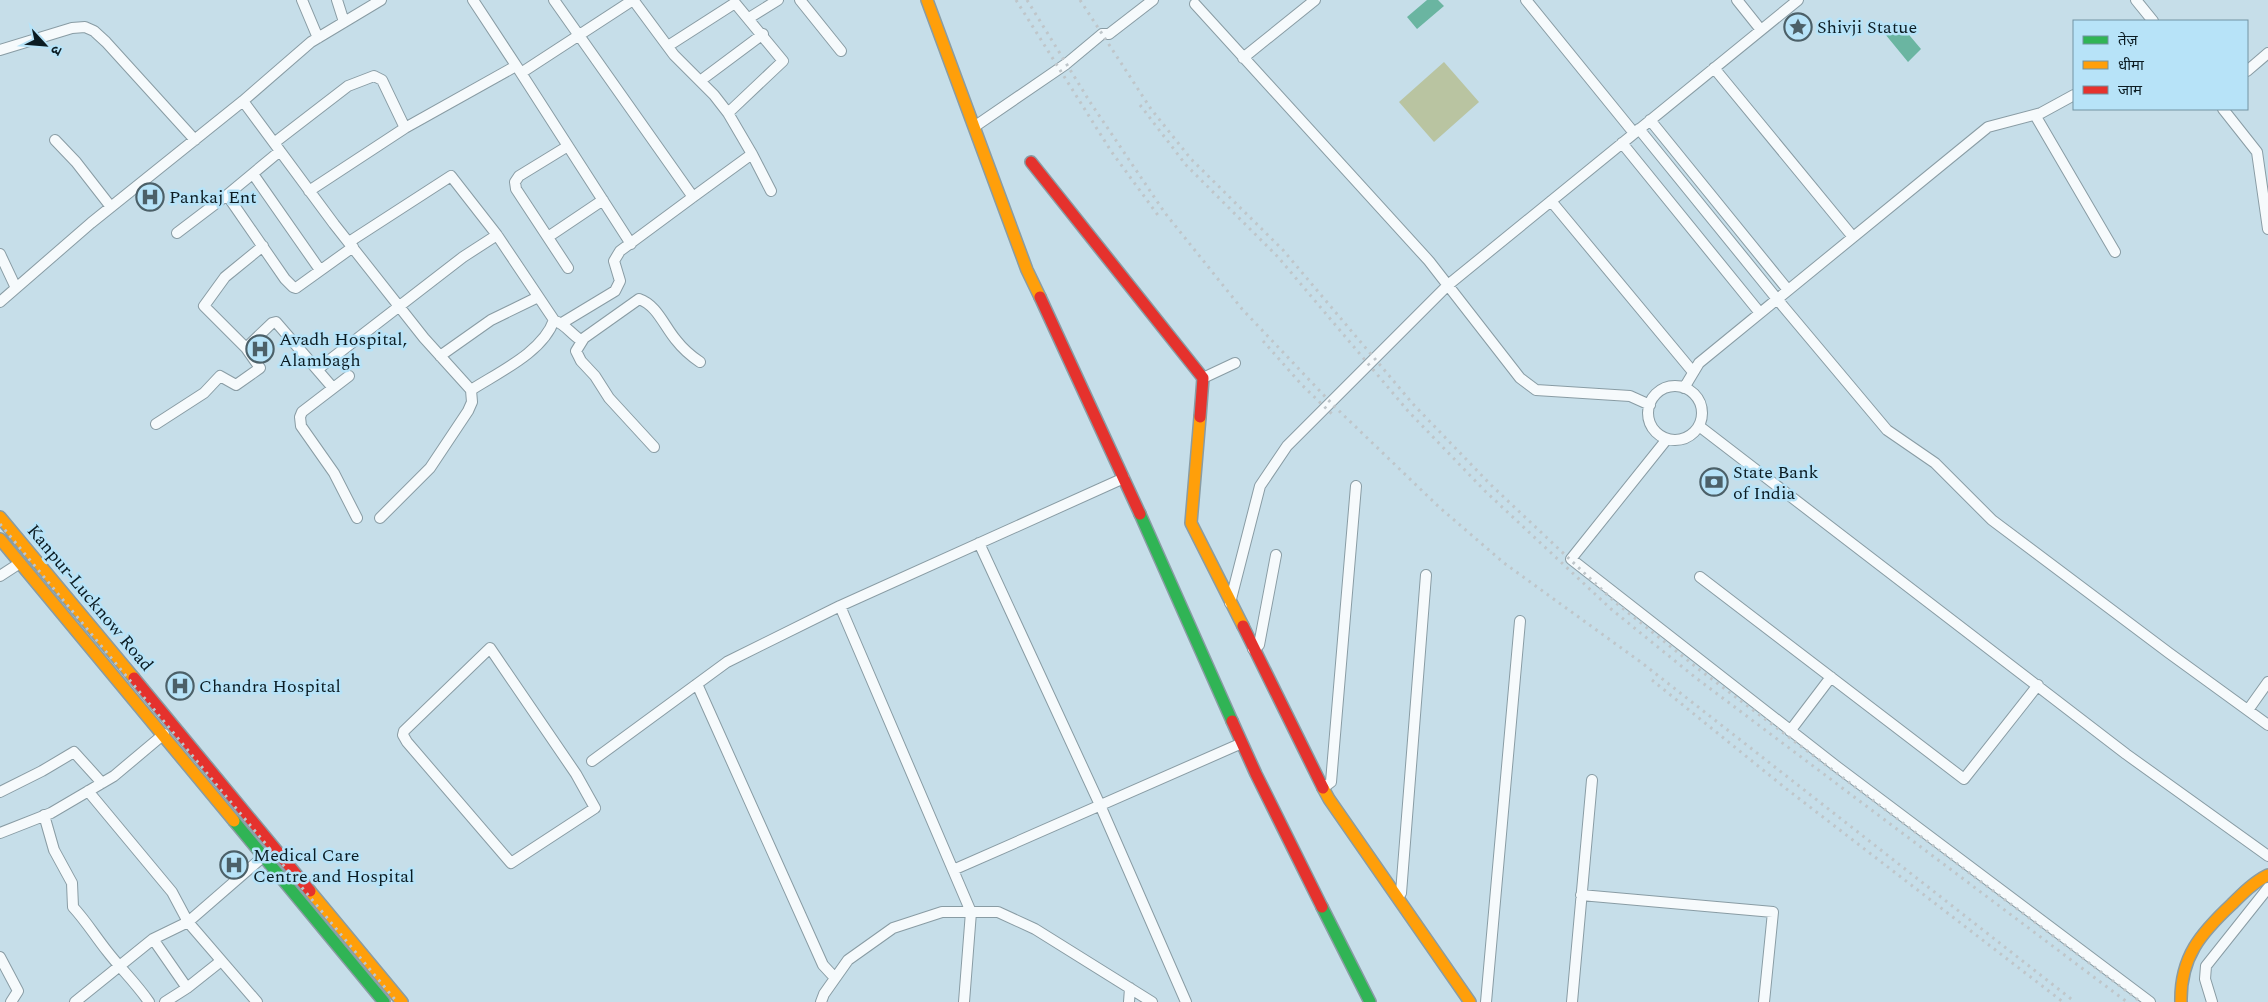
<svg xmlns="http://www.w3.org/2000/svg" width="2268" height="1002" font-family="Spectral,'Noto Sans Devanagari',serif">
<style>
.garden{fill:#b9c4a1}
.water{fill:#6ab5a1}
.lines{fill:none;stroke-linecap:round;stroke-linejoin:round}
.street-casing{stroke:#899ca4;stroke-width:12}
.fast-casing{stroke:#899ca4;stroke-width:14}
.slow-casing{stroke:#899ca4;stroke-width:14}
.jam-casing{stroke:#899ca4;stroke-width:14}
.street{stroke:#f6fafc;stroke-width:10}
.fast{stroke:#30b455;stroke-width:11}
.slow{stroke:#ff9f0a;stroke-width:11}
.jam{stroke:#e5322d;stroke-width:11}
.rail{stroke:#bfc6ca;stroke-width:3;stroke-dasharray:2.5 5;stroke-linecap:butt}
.labels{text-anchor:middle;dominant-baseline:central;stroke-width:5;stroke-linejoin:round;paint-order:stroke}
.poi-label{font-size:18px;fill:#0b1c23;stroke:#b7e3f8;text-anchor:start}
.street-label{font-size:18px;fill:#0b1c23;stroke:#b7e3f8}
</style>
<rect width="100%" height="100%" fill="#c6dee9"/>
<!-- garden -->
<path class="garden" d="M1444,62L1479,102L1434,142L1399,102Z"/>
<!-- water -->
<path class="water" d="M1427,0H1438L1444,6L1417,29L1407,17Z
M1899,23L1921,49L1908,62L1885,34Z"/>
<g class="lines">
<!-- street casing -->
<g class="street-casing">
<path id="street" d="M302,0L318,38
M337,0L344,22
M473,0L521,73L633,0
M554,0L693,197L752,154L771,191
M800,0L841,51
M1526,0L1634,133
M1737,0L1761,30
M2136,0L2153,21
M634,1L674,55L714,95L728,113L752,154
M1195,4L1429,261L1520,378L1536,390L1630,396L1650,405
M749,18L778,0
M668,46L735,3L783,61L728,113
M0,50L72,28L85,27L94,31L106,42L195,140
M1243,58L1315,0
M1714,68L1853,237
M2247,71L2268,53
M521,73L631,244
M700,81L763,34
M243,101L334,224L424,338L471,390L472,402L468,411L430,468L380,518
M2223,109L2257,152L2268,229
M2035,115L2115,252
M1650,120L1788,290
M974,127L1066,64L1102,34H1109L1153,0
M1639,129L1777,299L1887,430L1935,463L1992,520L2169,653L2268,725
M55,140L76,162L111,207
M274,143L348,86L374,76L382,80L405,128
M1622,143L1760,313
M280,151L227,195L285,279L293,287L296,288L353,247
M253,174L320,270
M309,191L405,128L516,66
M1551,201L1693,372
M177,233L227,195
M548,237L603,200
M349,242L451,176L497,235L554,320C543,352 499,372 471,390
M0,254L16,288
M568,268L516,189L515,182L519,176L568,146
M0,302L91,223L243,101L311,42L381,0
M555,321C564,323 572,335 582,341
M562,323L615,291L620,281L614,261L620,251L693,197
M246,348L272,323L276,322L333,388
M440,356L491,320L534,299
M318,369L463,257L497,235
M349,376L302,412L300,417L301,426L334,473L357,518
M1203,378L1235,363
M1648 413a27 27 0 1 1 54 0a27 27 0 1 1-54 0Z
M1684,388L1699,363L1988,127L2041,113L2074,95
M156,424L204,393L220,376L236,385L260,368L246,348L204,306L225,277L263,246
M1699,426L2126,754L2268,856
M1667,439L1571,559L1836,766L2150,1002
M654,447L609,398L595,376L581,361L576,351L584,338L639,299C657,305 664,326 676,340C683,349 691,356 700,362
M979,543L1100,805L1186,1002
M0,576L20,563
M1700,577L1964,779L2038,685
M1230,603L1260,486L1287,446L1448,285L1798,0
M840,606L971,912L964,1002
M490,648L576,774L595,808L511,863L407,742L403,735L404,731Z
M1253,649L1259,645L1276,555
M697,684L823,965L835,978
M2248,710L2268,682
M1790,731L1831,677
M592,761L727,662L840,606L1124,478
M1323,788L1331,782L1356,486
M88,791L172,892L188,922L257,1002
M0,792L42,771L74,752L102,783
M44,815L54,850L72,883L73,907C86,921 95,936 107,951C120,968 136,983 149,1002
M0,833L51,813L114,776L164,734
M953,870L1242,743
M1581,895L1773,912L1764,1002
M1398,898L1401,893L1426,575
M153,939L187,988L221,961
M0,957L18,991L11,1002
M75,1002L153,939L188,922L264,856
M165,1002L187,988
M821,1002L824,994L848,960L893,928L942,912H998L1035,929L1152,1002
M1129,1002L1130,988
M1486,1002L1520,621
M1572,1002L1592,780
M2212,1002L2205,979L2206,966L2268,888"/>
</g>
<!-- fast casing -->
<g class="fast-casing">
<path id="fast" d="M1140,514L1232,721
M234,821L384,1002
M1322,907L1370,1002"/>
</g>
<!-- slow casing -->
<g class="slow-casing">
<path id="slow" d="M927,0L1027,270L1040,297
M1200,417L1191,523L1243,626
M0,517L134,678
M0,539L234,821
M1323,788L1329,799L1470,1002
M310,891L402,1002
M2181,1002C2180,957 2201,933 2232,904C2243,893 2254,882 2268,875"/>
</g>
<!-- jam casing -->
<g class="jam-casing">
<path id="jam" d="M1031,162L1203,378L1200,417
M1040,297L1140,514
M1243,626L1323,788
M134,678L310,891
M1232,721L1256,774L1322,907"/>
</g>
<!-- street -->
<use href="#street" class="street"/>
<!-- fast -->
<use href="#fast" class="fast"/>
<!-- slow -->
<use href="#slow" class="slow"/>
<!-- jam -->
<use href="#jam" class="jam"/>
<!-- rail -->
<path class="rail" d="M1016,0L1111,151L1160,218
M1027,0L1090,102L1165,213L1242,309L1335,407L1439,507L1504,563L1642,663L2075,1002
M1080,0L1151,109L1191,159L1283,250L1413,404L1490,484L1616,603L1701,671L2141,1002
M1140,105L1186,165L1278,257L1408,411L1485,491L1611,609L1696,678L2127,1002
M1263,341L1302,385L1335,417
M0,524L397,1002
M1652,680L1784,787L2063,1002"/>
</g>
<!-- icons -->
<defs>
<g id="sight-ring" transform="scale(1.4375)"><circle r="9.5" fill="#b7e3f8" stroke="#4c6068" stroke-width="1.5"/><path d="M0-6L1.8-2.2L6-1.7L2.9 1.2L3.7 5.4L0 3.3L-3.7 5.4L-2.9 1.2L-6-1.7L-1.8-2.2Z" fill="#4c6068"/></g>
<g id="hospital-ring" transform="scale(1.4375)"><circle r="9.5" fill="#b7e3f8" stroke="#4c6068" stroke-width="1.5"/><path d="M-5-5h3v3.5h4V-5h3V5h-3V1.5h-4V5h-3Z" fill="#4c6068"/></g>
<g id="bank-ring" transform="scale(1.4375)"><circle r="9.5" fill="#b7e3f8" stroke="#4c6068" stroke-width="1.5"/><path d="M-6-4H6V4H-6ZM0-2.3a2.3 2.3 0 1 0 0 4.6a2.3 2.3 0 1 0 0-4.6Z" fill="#4c6068"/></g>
</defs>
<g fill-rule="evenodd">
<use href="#sight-ring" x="1798" y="27"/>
<use href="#hospital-ring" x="150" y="197"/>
<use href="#hospital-ring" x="260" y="349"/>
<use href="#bank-ring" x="1714" y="482"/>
<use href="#hospital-ring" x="180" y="686"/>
<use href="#hospital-ring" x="234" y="865"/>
</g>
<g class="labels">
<!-- poi labels -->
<g class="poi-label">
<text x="1817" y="27">Shivji Statue</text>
<text x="169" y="197">Pankaj Ent</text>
<text x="279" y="339">Avadh Hospital,<tspan x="279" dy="21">Alambagh</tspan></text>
<text x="1733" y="472">State Bank<tspan x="1733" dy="21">of India</tspan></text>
<text x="199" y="686">Chandra Hospital</text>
<text x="253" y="855">Medical Care<tspan x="253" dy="21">Centre and Hospital</tspan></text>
</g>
<!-- street labels -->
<g class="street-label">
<text transform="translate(90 598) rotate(50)">Kanpur-Lucknow Road</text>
</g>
</g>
<!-- legend -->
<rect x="2073" y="20" width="175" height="90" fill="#b7e3f8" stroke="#7293a3"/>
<rect x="2083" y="36" width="25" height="8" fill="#30b455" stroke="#7293a3"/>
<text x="2118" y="45" font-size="15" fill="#0b1c23">तेज़</text>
<rect x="2083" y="61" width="25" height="8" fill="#ff9f0a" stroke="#7293a3"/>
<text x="2118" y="70" font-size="15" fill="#0b1c23">धीमा</text>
<rect x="2083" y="86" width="25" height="8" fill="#e5322d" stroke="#7293a3"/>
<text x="2118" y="95" font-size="15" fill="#0b1c23">जाम</text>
<!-- north arrow -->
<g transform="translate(45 45) rotate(116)" stroke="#b7e3f8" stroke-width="4" paint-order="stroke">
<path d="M0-4L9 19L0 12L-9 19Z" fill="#0b1c23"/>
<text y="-8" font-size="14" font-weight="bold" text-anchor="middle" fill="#0b1c23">उ</text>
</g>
</svg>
